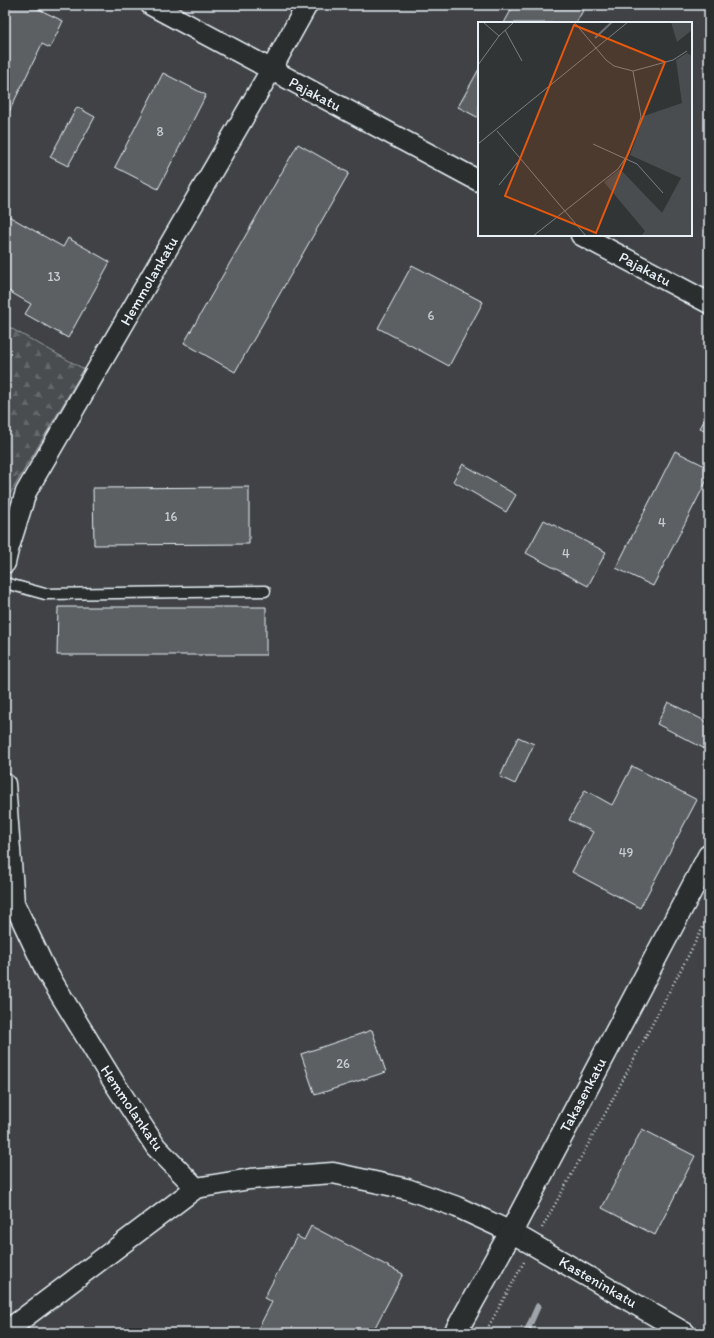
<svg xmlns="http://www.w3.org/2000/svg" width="714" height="1338" font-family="Itim,sans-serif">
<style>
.built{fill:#3f4244;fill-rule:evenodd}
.forest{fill:url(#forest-firs);stroke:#989fa4}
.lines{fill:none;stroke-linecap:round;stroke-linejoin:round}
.stream{stroke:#9fa5aa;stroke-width:6}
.building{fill:#5c6063;stroke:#e8f1f8}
.service-casing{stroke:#e8f1f8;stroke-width:13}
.minor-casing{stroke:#e8f1f8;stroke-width:23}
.tertiary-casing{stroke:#e8f1f8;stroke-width:25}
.path{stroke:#e8f1f8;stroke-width:2.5;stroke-dasharray:1 3;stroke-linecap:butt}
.service{stroke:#2a2d2e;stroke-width:10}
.minor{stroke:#2a2d2e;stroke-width:20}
.tertiary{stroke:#2a2d2e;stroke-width:22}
.labels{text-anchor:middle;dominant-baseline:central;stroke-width:4;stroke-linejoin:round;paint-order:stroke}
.number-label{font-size:13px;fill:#c5cdd3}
.street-label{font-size:15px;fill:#e8f1f8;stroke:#2a2d2e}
.inset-river{fill:none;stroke:#6e7376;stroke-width:2}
.inset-road{fill:none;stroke:#7b8084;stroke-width:1}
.view{fill:#e8590c;fill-opacity:0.15;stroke:#e8590c;stroke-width:2}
.inset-edge{fill:none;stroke:#e8f1f8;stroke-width:2}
</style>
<defs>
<pattern id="forest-firs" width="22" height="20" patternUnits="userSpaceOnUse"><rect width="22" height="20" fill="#494d4f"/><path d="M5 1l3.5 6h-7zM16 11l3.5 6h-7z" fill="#636769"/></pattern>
</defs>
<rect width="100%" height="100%" fill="#323536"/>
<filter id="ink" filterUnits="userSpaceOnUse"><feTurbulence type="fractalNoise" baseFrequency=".025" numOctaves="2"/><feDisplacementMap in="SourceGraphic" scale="8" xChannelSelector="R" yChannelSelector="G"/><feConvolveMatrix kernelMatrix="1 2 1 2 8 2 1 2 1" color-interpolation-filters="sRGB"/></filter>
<g filter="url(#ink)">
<!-- built -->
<path class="built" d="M5,5H709V1333H5V492L10,494L84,369L5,325ZM479,23H691V235H479Z"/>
<!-- forest -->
<path class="forest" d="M5,325L84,369L10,494L5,492Z"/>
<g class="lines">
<!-- stream -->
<path class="stream" d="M526,1333L538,1306"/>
</g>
<!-- building -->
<path class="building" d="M5,5H30L63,21L50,48L42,44L6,118Z
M514,5H586L576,23H504Z
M479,69V118L458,107Z
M163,73L206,95L158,189L115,167Z
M77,107L95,117L68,166L50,157Z
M298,144L349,173L235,372L184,343Z
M5,214L63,247L68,238L110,262L68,338L25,314L31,304L5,289Z
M412,265L483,302L449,366L378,328Z
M709,412V433L700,428Z
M675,451L709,468V476L653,586L616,568Z
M463,464L516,495L506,512L453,481Z
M249,487V544L94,545L93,488Z
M544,520L606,552L588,586L526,553Z
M58,607H266V655H57Z
M668,702L709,723V751L657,724Z
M518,737L534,744L515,784L500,777Z
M632,766L697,800L640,908L572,872L593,832L569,820L585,790L612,805Z
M372,1030L386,1072L315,1095L301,1054Z
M642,1129L695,1156L655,1235L602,1208Z
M5,1182L10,1191L5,1194Z
M311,1226L403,1274L372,1333H256L272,1302L264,1298L297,1236L304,1240Z"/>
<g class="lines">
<!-- service casing -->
<g class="service-casing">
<path id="service" d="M5,583L45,594L265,591"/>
</g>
<!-- minor casing -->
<g class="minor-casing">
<path id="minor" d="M151,5L479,181
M581,235L709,303
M5,563L8,550L26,492L271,70L307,5
M5,784L14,903L46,971L113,1081L156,1147L196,1188L250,1179L333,1173L407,1189L457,1207L511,1232L685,1333
M5,1332L196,1188"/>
</g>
<!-- tertiary casing -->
<g class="tertiary-casing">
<path id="tertiary" d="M455,1333L511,1232L709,856"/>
</g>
<!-- path -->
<path class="path" d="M542,1228L606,1112L709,916
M485,1333L524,1262"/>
<!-- service -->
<use href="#service" class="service"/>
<!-- minor -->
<use href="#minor" class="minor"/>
<!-- tertiary -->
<use href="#tertiary" class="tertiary"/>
</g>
</g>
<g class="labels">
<!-- number labels -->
<g class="number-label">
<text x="160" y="131">8</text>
<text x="54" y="276">13</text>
<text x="431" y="315">6</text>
<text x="171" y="516">16</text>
<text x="662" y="522">4</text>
<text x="566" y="553">4</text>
<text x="626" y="852">49</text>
<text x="343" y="1063">26</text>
</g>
<!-- street labels -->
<g class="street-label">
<text transform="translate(315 94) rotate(28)">Pajakatu</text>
<text transform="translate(645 269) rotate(28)">Pajakatu</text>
<text transform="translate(149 281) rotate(-60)">Hemmolankatu</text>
<text transform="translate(583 1095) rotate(-62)">Takasenkatu</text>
<text transform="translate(132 1108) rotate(56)">Hemmolankatu</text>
<text transform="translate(598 1282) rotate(30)">Kasteninkatu</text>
</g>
</g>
<!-- overview -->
<g transform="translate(478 22)">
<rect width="214" height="214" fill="#323536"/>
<path d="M193,0H214V8L199,20ZM209,31L214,34V214H163L167,209L126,160L142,147L184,191L203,156L152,133L166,94L204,81L198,38Z" fill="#494d4f"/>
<path class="inset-river" d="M117,16L134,0"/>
<path class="inset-road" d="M5,0L21,14M27,8L44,39M0,43L21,14L36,0M155,49L195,38L209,29M19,109L108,214M0,122L150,0M115,122L159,142L185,171M21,163L43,136M55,214L140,147L151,131L163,95L155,49L136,44L128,38L96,0"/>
<path class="view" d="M96,3L187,40L118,211L27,174Z"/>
<rect width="214" height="214" class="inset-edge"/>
</g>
<!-- margin -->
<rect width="714" height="1338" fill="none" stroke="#2a2d2e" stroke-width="20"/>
<rect x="10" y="10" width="694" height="1318" fill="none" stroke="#e8f1f8" stroke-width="1.5" filter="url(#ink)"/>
</svg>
